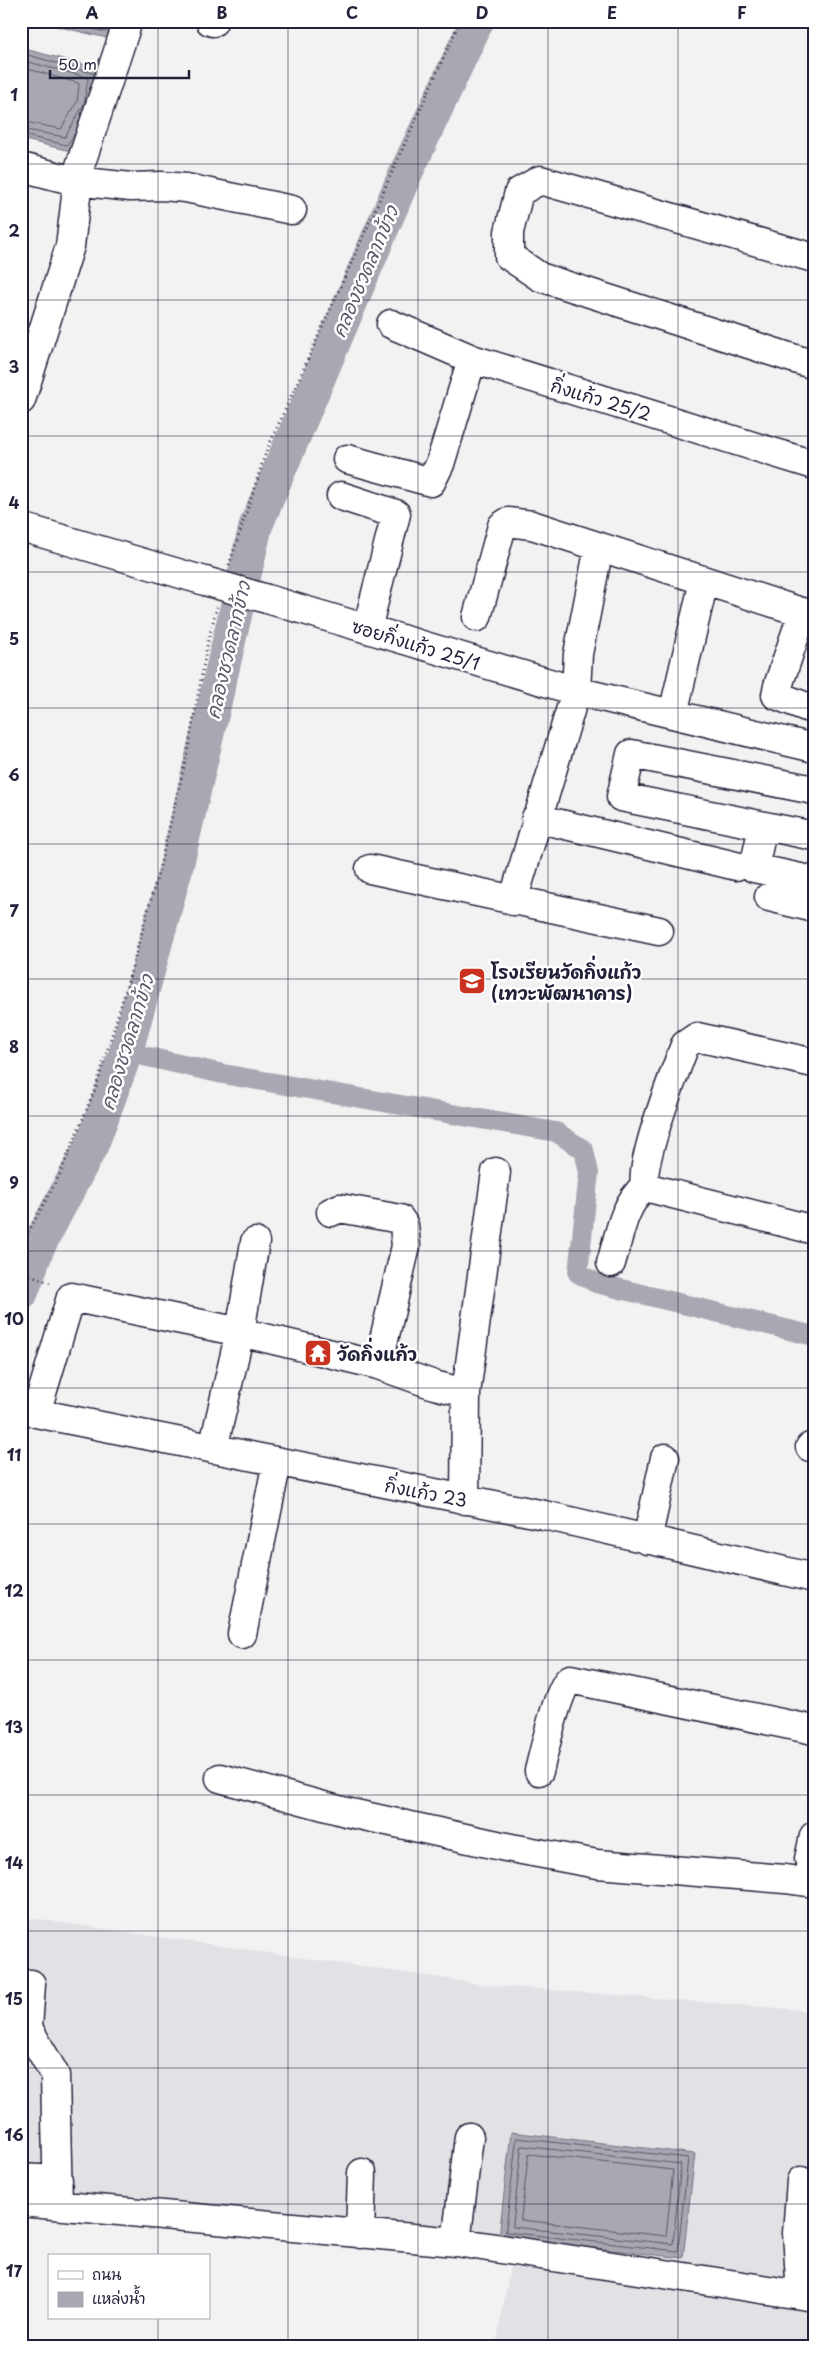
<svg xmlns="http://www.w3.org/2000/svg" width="835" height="2367" font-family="'Playpen Sans','Playpen Sans Thai',sans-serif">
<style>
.built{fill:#e2e2e6}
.water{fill:#a8a8b2;stroke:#727282}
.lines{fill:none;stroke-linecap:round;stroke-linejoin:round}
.shore{stroke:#58586b;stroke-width:1}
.canal{stroke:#a8a8b2;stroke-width:20}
.river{stroke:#a8a8b2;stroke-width:34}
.minor-casing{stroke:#22223b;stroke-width:31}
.path{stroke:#22223b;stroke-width:3;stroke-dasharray:1 4;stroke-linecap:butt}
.minor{stroke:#fff;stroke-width:28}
.minor-bridge-casing{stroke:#22223b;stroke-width:31;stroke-linecap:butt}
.minor-bridge{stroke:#fff;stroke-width:28}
.grid{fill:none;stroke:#22223b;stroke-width:1;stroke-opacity:0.55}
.labels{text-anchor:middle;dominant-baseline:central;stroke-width:5;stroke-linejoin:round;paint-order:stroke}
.street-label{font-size:18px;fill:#22223b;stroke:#fff}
.poi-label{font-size:18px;font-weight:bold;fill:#22223b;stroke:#fff;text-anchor:start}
.water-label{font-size:19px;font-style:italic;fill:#58586b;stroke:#fff}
.neatline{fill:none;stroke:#22223b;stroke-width:2}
.grid-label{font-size:16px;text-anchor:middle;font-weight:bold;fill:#22223b}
</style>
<rect width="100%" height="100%" fill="#f2f2f3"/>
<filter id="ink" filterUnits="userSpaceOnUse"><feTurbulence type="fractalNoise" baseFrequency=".02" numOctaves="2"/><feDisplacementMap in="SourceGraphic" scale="10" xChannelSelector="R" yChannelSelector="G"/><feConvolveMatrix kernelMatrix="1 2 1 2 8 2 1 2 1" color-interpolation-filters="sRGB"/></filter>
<g filter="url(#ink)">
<!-- built -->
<path class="built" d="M30,1918L488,1985L814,2011V2346H496L514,2246L21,2196V1944Z"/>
<!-- water -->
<path class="water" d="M35,21H115L111,39Z
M21,48L101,69L95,108L70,151L21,139Z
M511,2132L695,2154L683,2258L499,2237Z"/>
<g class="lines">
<!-- shore -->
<path class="shore" d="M57,21L106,32L110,21
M21,53L95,74
M21,60L86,77L88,79L84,104L65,137L21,129
M21,67L78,83L79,85L77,102L61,129L21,121
M21,135L67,145L76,132
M517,2138L688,2158L678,2251L506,2232Z
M522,2146L681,2164L673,2244L513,2227Z
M529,2154L673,2170L666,2236L521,2220Z"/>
<!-- canal -->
<path class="canal" d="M126,1052L223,1074L556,1132L584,1150L589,1173L578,1273L596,1283L814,1336"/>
<!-- river -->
<path class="river" d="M21,1294L38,1247L92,1144L126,1052L177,864L256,525L404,177L477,21"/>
<!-- minor casing -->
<g class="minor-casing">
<path id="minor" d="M210,21L213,22
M21,167L75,181L131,187L162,186L186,188L292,210
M814,258L540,180L519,192L509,232V256L540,277L814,365
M391,324L472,359L814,465
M21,400L70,246L76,197L75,181L128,21
M347,459L431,482L440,464L472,359
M341,496L396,514L367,629
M21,527L205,581
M267,599L576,691L814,748
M803,612L778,686L776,695L814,710
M477,617L502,526L508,522L532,525L814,616
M673,714L704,581
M814,790L631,754L621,797L814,836
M536,818L736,866
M763,826L754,868L814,881
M370,869L659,931
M769,897L814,908
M513,901L576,691L578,654L599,547
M814,1063L697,1037L685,1045C675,1072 639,1163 645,1186L653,1189L814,1230
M331,1212L340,1208L400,1219L404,1225L406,1246L378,1365
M611,1263C619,1237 623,1205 645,1186
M466,1393L434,1385L378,1365L240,1332L71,1297L36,1413L544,1515L814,1578
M810,1447L814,1448
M213,1449L240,1332L255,1242
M465,1500L466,1393L496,1172
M647,1540L665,1458
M242,1634L277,1462
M539,1771C543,1755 559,1685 570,1679L814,1730
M220,1778L346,1812L506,1847L597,1864L785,1879L814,1883
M809,1859L814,1836
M31,1984L28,2028L55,2075L58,2204
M21,2178L58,2180
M801,2181L797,2233L801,2295
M21,2202L456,2242L814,2297
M360,2234L362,2173
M456,2242L469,2137"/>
</g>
<!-- path -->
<path class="path" d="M229,565L266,452L460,21
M21,1245L60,1174L97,1084L126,989L159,870L187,754L208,641L217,607
M21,1271L53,1284"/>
<!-- minor -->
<use href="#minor" class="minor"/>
<!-- minor-bridge casing -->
<g class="minor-bridge-casing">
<path id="minor-bridge" d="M205,581L267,599"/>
</g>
<!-- minor-bridge -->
<use href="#minor-bridge" class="minor-bridge"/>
</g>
</g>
<!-- grid -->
<path class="grid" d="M158,21V2256M288,21V2346M418,21V2346M548,21V2346M678,21V2346M21,164H814M21,300H814M21,436H814M21,572H814M21,708H814M21,844H814M21,979H814M21,1116H814M21,1251H814M21,1388H814M21,1524H814M21,1660H814M21,1795H814M21,1931H814M21,2068H814M21,2204H814M158,2318V2346"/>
<!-- icons -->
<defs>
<g id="school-square" transform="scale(1.4375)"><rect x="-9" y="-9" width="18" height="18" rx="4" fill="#c8321e" stroke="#fff"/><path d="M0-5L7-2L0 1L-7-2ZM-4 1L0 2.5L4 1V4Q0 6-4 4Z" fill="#fff"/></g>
<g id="temple-square" transform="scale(1.4375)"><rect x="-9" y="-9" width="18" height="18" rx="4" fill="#c8321e" stroke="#fff"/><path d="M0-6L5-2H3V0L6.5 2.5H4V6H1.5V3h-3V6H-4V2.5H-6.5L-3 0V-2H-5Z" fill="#fff"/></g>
</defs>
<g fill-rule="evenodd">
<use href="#school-square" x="472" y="981"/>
<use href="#temple-square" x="318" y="1353"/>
</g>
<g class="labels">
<!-- street labels -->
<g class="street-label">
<text transform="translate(601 399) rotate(17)">กิ่งแก้ว 25/2</text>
<text transform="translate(416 644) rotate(17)">ซอยกิ่งแก้ว 25/1</text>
<text transform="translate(426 1492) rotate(11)">กิ่งแก้ว 23</text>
</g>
<!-- poi labels -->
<g class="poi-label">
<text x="491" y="971">โรงเรียนวัดกิ่งแก้ว<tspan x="491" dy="21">(เทวะพัฒนาคาร)</tspan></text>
<text x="337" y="1353">วัดกิ่งแก้ว</text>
</g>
<!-- water labels -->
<g class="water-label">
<text transform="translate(364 271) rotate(-67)">คลองชวดลากข้าว</text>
<text transform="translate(227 650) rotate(-77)">คลองชวดลากข้าว</text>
<text transform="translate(126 1042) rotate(-73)">คลองชวดลากข้าว</text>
</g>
</g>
<!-- margin -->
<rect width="835" height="2367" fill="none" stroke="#fff" stroke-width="55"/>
<!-- legend -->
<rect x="48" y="2254" width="162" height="65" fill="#ffffff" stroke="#a7a7b1"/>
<rect x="58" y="2271" width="25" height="8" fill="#ffffff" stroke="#a7a7b1"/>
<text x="92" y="2280" font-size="15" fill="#22223b">ถนน</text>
<rect x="58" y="2292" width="25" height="15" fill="#a8a8b2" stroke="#a7a7b1"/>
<text x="92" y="2304" font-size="15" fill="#22223b">แหล่งน้ำ</text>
<!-- scale -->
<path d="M50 70v8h139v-8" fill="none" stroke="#22223b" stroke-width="2.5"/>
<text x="58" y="70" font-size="15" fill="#22223b" stroke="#ffffff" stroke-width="4" paint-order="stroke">50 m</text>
<rect x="28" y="28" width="780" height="2312" class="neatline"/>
<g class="grid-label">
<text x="92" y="19">A</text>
<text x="222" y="19">B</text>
<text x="352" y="19">C</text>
<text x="482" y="19">D</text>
<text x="612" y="19">E</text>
<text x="742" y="19">F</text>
<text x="14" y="101">1</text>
<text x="14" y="237">2</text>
<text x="14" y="373">3</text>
<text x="14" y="509">4</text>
<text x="14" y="645">5</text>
<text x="14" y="781">6</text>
<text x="14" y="917">7</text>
<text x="14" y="1053">8</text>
<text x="14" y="1189">9</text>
<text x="14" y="1325">10</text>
<text x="14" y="1461">11</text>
<text x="14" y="1597">12</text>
<text x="14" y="1733">13</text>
<text x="14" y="1869">14</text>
<text x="14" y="2005">15</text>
<text x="14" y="2141">16</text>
<text x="14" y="2277">17</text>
</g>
</svg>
